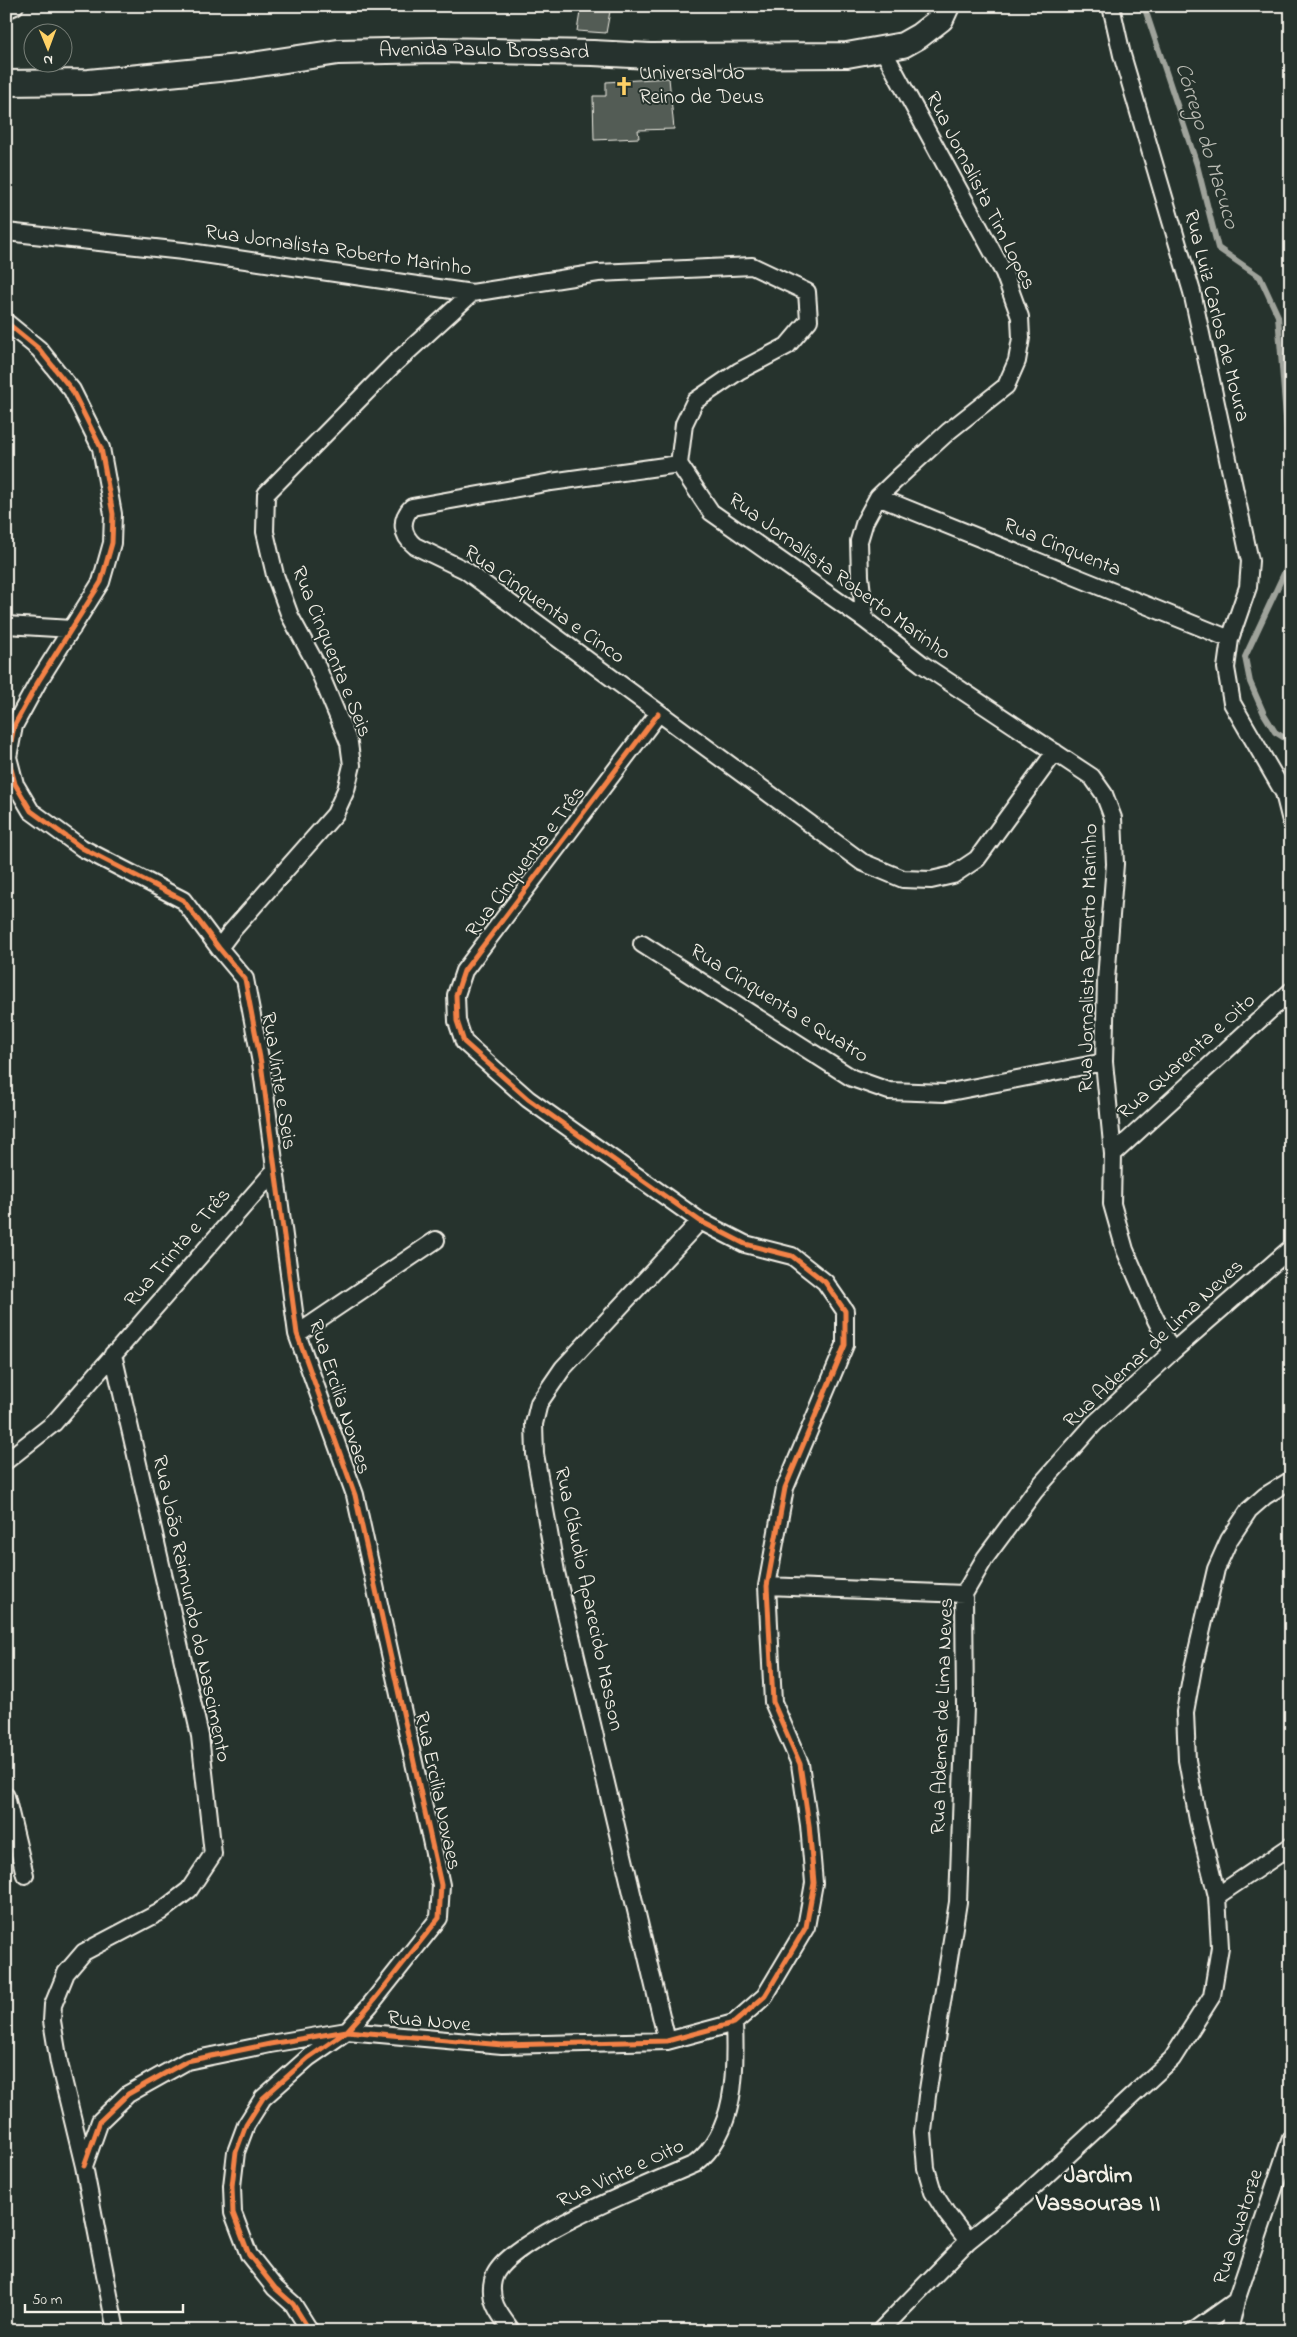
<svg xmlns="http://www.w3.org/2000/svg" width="1297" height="2337" font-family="'Indie Flower',sans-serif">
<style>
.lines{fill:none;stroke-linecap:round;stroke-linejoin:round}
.stream{stroke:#9fa39b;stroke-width:6}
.building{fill:#525c55;stroke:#f4f1e8}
.street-casing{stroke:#f4f1e8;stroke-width:20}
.secondary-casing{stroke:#f4f1e8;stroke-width:28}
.street{stroke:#26332d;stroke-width:16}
.secondary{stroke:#26332d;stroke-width:24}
.cycleway-casing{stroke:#26332d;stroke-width:8}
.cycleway{stroke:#f48246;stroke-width:5}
.labels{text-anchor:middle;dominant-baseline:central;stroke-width:4;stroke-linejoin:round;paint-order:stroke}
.street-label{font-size:21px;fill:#f4f1e8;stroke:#26332d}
.poi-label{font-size:21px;fill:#f4f1e8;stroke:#26332d;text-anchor:start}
.water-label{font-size:22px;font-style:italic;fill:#bcbdb5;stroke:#26332d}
.quarter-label{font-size:24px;font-weight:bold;fill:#f4f1e8;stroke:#26332d}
</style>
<rect width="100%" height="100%" fill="#26332d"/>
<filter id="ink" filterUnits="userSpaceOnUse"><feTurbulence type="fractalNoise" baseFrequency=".02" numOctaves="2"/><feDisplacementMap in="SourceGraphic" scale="10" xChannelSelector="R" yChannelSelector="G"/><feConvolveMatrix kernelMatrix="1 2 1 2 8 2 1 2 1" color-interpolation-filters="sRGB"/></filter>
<g filter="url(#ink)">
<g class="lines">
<!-- stream -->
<path class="stream" d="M1144,6L1197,165L1218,248L1260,277L1278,316L1291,481
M1291,553L1288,565L1245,657L1250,682L1264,714L1275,732L1291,742"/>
</g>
<!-- building -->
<path class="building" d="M581,6H611L606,33L577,31Z
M669,78L674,129L638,130L639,138L594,140L593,96H606V82Z"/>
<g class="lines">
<!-- street casing -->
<g class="street-casing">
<path id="street" d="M1111,6L1122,55L1192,292L1250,561L1248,587L1230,639L1226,668L1232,703L1284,793L1291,821
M6,10L15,6
M6,232L183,251L472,293L598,273L752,266L807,292L809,320L787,346L739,371L695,401L684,424L679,464L711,512L865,620L922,664L1092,777L1104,794L1113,818L1115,864L1106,980L1104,1062L1113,1154L1112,1204L1125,1250L1151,1310L1172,1352
M6,322L39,349L72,390L101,448L113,514L112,543L101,582L38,682L14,726L8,757L15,784L31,811L82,848L183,900L219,948L245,979L261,1063L297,1334L355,1495L441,1885L439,1918L370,2005L347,2031L308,2058L263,2098L246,2125L236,2152L232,2186L233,2213L249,2255L275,2288L293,2304L310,2331
M679,464L551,482L412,507C400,519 401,535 415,546L465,570L862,862L903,879L931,880L953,875L977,859L1055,752
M878,497L1230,639
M865,620L860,576L859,541L865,521L878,497L901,475L949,431L1006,386L1017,361L1021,338L1020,317L1004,273L883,50
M6,625L72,629
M642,944L852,1078L889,1091L945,1093L1104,1062
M219,948L231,932L335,814L346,790L352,765L349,743L316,664L290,616L275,575L265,532L266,494L393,365L472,293
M1113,1154L1291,991
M297,1334L436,1240
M113,1354L200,1736L213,1854L189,1890L160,1912L84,1952L66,1973L53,2005L52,2021L59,2063L84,2166L116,2331
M6,1461L54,1423L275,1170
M767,1586L964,1594
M6,1796L25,1875
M1217,1896L1291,1846
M667,2041L556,1572L535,1454L534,1424L539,1403L563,1368L700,1221
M84,2166L100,2121L128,2094L187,2061L270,2044L347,2031L502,2045L667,2041L734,2023L765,1996L806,1927L814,1883L809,1825L800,1764L773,1702L767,1586L785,1488L845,1345V1311L825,1282L792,1256L745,1244L700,1221L528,1099L464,1042L457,1021L456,995L464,971L658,714
M968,2241L947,2214L933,2192L926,2168L923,2132L927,2096L958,1902L965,1707L964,1594L985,1558L1034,1492L1094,1424L1172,1352L1291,1248
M512,2331C500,2315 488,2301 493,2280C500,2241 657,2181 695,2164C736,2132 736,2071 734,2023
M880,2331L968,2241L1025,2195L1172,2059L1212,1996L1220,1947L1217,1896L1198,1820L1187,1760L1185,1712L1193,1668L1216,1569L1229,1540L1249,1510L1265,1496L1291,1480
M1194,2331L1236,2301
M1229,2331L1236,2301L1291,2138"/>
</g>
<!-- secondary casing -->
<g class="secondary-casing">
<g id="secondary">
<path id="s1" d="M6,83L89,82L239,67L338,52L437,50L593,53L650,56L847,55L903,45L919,36L941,19L947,6"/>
</g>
</g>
<!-- street -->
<use href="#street" class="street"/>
<!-- secondary -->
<use href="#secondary" class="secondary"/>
<!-- cycleway casing -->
<g class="cycleway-casing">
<path id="cycleway" d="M6,322L39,349L72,390L101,448L113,514L112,543L101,582L38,682L14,726L8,757L15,784L31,811L82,848L183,900L219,948L245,979L261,1063L297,1334L355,1495L441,1885L439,1918L370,2005L347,2031L308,2058L263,2098L246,2125L236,2152L232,2186L233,2213L249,2255L275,2288L293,2304L310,2331
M84,2166L100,2121L128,2094L187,2061L270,2044L347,2031L502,2045L667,2041L734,2023L765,1996L806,1927L814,1883L809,1825L800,1764L773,1702L767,1586L785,1488L845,1345V1311L825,1282L792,1256L745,1244L700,1221L528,1099L464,1042L457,1021L456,995L464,971L658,714"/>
</g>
<!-- cycleway -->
<use href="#cycleway" class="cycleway"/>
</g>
</g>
<!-- icons -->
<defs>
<g id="church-bare" transform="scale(1.5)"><path d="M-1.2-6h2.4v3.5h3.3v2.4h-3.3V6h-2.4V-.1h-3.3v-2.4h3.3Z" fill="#ffd166" stroke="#26332d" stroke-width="2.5" paint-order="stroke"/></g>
</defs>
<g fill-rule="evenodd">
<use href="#church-bare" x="624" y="86"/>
</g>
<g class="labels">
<!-- street labels -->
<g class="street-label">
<text stroke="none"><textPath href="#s1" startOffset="480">Avenida Paulo Brossard</textPath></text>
<text transform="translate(980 191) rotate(63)">Rua Jornalista Tim Lopes</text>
<text transform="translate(338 251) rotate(8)">Rua Jornalista Roberto Marinho</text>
<text transform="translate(1216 316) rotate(76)">Rua Luiz Carlos de Moura</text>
<text transform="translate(1062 548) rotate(22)">Rua Cinquenta</text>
<text transform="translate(839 577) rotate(36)">Rua Jornalista Roberto Marinho</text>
<text transform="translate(544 605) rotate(35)">Rua Cinquenta e Cinco</text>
<text transform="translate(331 652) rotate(68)">Rua Cinquenta e Seis</text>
<text transform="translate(526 862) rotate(-53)">Rua Cinquenta e Três</text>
<text transform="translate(1089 958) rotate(-89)">Rua Jornalista Roberto Marinho</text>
<text transform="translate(779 1004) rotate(32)">Rua Cinquenta e Quatro</text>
<text transform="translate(1187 1057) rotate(-42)">Rua Quarenta e Oito</text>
<text transform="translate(278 1081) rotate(81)">Rua Vinte e Seis</text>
<text transform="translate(178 1248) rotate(-49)">Rua Trinta e Três</text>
<text transform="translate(1154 1344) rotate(-43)">Rua Ademar de Lima Neves</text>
<text transform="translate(339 1397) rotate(72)">Rua Ercilia Novaes</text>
<text transform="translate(588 1599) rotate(78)">Rua Cláudio Aparecido Masson</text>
<text transform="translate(191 1609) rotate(78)">Rua João Raimundo do Nascimento</text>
<text transform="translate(943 1716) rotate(-88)">Rua Ademar de Lima Neves</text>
<text transform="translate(437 1791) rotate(78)">Rua Ercilia Novaes</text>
<text transform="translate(429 2022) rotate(5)">Rua Nove</text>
<text transform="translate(621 2174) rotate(-25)">Rua Vinte e Oito</text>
<text transform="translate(1239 2227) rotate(-72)">Rua Quatorze</text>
</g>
<!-- poi labels -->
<g class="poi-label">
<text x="639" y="74">Universal do<tspan x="639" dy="24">Reino de Deus</tspan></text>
</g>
<!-- water labels -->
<g class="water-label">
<text transform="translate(1206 146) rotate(73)">Córrego do Macuco</text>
</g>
<!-- quarter labels -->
<g class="quarter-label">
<text x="1098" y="2176">Jardim<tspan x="1098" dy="28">Vassouras II</tspan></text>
</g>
</g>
<!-- margin -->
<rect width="1297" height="2337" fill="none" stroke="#26332d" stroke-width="25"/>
<rect x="12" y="12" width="1272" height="2312" fill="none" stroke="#f4f1e8" stroke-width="2" filter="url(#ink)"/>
<!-- north arrow -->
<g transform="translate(48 48) rotate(179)"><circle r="24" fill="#26332d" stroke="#787f78"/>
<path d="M0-4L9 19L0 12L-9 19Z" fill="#ffd166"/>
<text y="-8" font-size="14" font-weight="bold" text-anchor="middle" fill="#f4f1e8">N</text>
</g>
<!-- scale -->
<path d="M25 2304v8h158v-8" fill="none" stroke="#f4f1e8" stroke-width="2.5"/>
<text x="32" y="2304" font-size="15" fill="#f4f1e8" stroke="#26332d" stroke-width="4" paint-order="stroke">50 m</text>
</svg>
